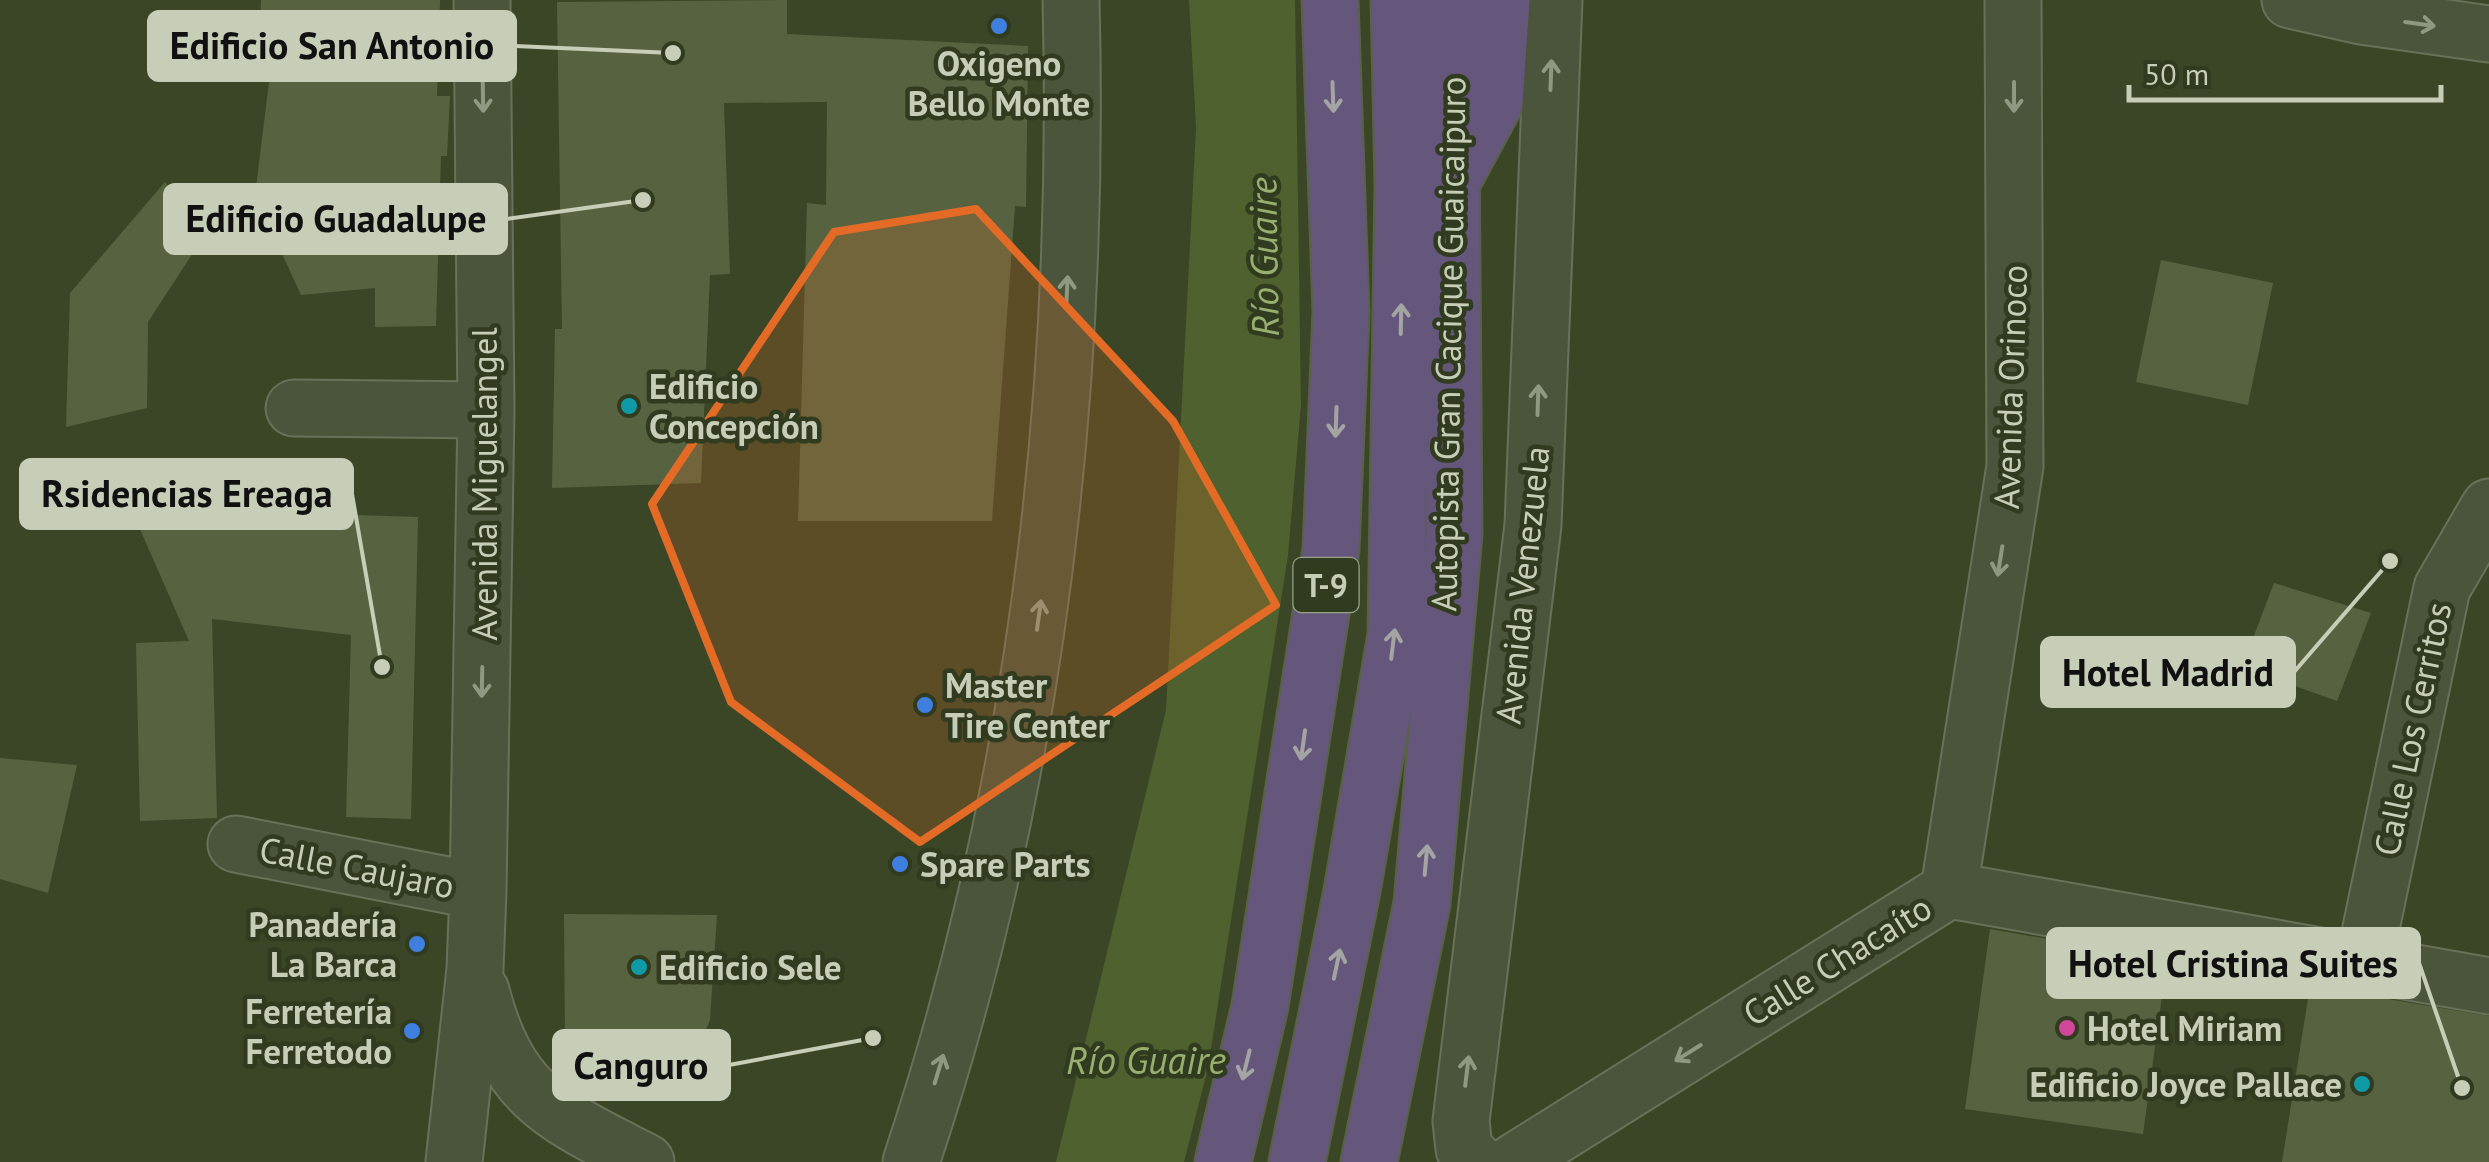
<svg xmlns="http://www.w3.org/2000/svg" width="2489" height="1162" font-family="'PT Sans',sans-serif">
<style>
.water{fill:#4e612e}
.building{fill:#576340}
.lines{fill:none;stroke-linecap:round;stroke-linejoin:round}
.minor-casing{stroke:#697259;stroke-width:59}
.highway-casing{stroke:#596248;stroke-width:59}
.minor{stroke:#4b553b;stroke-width:55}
.highway{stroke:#65577b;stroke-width:55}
.oneway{stroke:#8f9880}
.oneway2{stroke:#a4a4a3}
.marked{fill:#e36b26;fill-opacity:0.2;stroke:#e36b26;stroke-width:8;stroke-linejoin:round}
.shop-dot{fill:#3f7fe0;stroke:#313b1f;stroke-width:4}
.culture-dot{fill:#0f9aa8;stroke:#313b1f;stroke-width:4}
.hotel-dot{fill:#d1479c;stroke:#313b1f;stroke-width:4}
.labels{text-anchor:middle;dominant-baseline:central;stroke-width:9;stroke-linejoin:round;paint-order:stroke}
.shield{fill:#313b1f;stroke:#99a28a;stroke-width:2.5}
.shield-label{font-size:32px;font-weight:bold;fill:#c6ceb8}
.poi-label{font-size:35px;font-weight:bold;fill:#c6ceb8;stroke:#313b1f;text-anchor:start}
.street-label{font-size:35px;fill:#c6ceb8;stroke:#313b1f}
.water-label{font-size:38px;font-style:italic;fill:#99af70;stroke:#313b1f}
.leader{fill:none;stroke:#c6ceb8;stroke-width:4}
.callout-dot{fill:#c6ceb8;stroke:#313b1f;stroke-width:4}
.callout{fill:#c6ceb8;stroke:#c6ceb8;stroke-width:4}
.callout-label{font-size:38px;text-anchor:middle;font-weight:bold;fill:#111}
</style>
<rect width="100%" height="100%" fill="#3b4626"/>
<!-- water -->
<path class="water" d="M1189,0H1295L1301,405L1288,555L1208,1068L1184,1162H1056L1166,710L1196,128Z"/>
<!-- building -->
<path class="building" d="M261,0H440L437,96H450L447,156H441L436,326L375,327V288L301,295L255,195L273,50H259Z
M787,0V34L1028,46L1026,207L1015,206L992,521H798L807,203L826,205L827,102L724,103L730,274L710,275L701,483L552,488L555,329H562L557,2Z
M165,182L202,239L148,322L147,408L66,427L70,293Z
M2161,260L2273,283L2248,405L2136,382Z
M226,470L243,522L353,524V515L418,517L411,819L346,817L351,635L212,619L217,818L140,821L136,643L189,641L129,504Z
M2274,583L2371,613L2337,701L2242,667Z
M0,758L77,765L48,893L0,879Z
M564,914L717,915L710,1020L681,1090L565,1044Z
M1990,929L2167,960L2143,1134L1965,1109Z
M2310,986L2489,1016V1162H2282Z"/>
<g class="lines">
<!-- minor casing -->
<g class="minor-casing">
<path id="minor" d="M2290,0L2361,16L2489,34
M294,408L486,410
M236,844L478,891
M1949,890L2015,466L2013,0
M2364,962L2442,588L2489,507
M481,991C508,1097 554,1115 646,1162
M454,1162L475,969L478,891L486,410L482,0
M911,1162C1036,788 1081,393 1071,0
M1477,1162L1464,1149L1461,1121L1533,525L1554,0
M1514,1162L1949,890L2489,986"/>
</g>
<!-- highway casing -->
<g class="highway-casing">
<path id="highway" d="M1454,178L1495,102L1502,0
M1223,1162L1260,1006L1331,549L1341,312L1330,0
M1297,1162L1352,891L1396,635L1403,184L1399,0
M1369,1162L1422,903L1454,534L1450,0"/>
</g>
<!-- minor -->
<use href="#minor" class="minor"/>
<!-- highway -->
<use href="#highway" class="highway"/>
</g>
<!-- one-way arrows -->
<defs><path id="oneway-shaft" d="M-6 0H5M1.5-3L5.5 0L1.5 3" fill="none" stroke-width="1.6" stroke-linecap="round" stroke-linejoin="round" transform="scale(2.5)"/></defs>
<g class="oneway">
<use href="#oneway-shaft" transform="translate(2420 24) rotate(8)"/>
<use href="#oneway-shaft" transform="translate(1551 75) rotate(-88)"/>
<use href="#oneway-shaft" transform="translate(483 97) rotate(89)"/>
<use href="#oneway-shaft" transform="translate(2014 97) rotate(90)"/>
<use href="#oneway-shaft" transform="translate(1067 291) rotate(-87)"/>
<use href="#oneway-shaft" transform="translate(1538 400) rotate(-88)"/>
<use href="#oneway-shaft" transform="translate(2000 561) rotate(99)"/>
<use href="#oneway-shaft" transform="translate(1039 615) rotate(-82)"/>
<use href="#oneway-shaft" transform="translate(482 682) rotate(91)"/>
<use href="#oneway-shaft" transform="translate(1688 1053) rotate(148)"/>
<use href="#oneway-shaft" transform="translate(939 1069) rotate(-73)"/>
<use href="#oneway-shaft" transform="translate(1467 1071) rotate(-83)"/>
</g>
<g class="oneway2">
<use href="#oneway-shaft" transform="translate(1333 97) rotate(88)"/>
<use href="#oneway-shaft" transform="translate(1401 319) rotate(-89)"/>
<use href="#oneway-shaft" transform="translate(1336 422) rotate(92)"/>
<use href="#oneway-shaft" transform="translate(1393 644) rotate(-83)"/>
<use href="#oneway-shaft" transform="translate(1303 745) rotate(98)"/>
<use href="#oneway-shaft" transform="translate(1426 860) rotate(-85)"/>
<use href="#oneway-shaft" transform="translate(1337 964) rotate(-78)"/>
<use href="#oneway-shaft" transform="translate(1246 1065) rotate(104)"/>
</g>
<!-- marked area -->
<path class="marked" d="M976,209L1173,421L1276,605L920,842L731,702L652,504L834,232Z"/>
<!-- markers -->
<g class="shop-dot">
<circle cx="999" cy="26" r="10"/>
<circle cx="925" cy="705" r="10"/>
<circle cx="900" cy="864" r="10"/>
<circle cx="417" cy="944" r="10"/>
<circle cx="412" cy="1031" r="10"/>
</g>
<g class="culture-dot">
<circle cx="629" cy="406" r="10"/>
<circle cx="639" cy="967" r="10"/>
<circle cx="2362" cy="1084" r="10"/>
</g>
<circle class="hotel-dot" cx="2067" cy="1028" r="10"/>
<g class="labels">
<!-- shield labels -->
<rect class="shield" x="1293.5" y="558" width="65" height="54" rx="8"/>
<g class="shield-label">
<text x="1326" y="585">T-9</text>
</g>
<!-- poi labels -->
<g class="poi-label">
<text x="999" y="63" text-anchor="middle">Oxigeno<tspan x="999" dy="40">Bello Monte</tspan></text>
<text x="649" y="386">Edificio<tspan x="649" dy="40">Concepción</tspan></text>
<text x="945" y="685">Master<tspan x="945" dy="40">Tire Center</tspan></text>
<text x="920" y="864">Spare Parts</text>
<text x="397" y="924" text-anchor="end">Panadería<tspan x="397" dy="40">La Barca</tspan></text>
<text x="659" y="967">Edificio Sele</text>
<text x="392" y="1011" text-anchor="end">Ferretería<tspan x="392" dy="40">Ferretodo</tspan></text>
<text x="2087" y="1028">Hotel Miriam</text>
<text x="2342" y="1084" text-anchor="end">Edificio Joyce Pallace</text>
</g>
<!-- street labels -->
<g class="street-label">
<text transform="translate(1448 344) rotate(-89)">Autopista Gran Cacique Guaicaipuro</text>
<text transform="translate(2010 387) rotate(-88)">Avenida Orinoco</text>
<text transform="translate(484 484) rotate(-90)">Avenida Miguelangel</text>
<text transform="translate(1522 585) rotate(-84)">Avenida Venezuela</text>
<text transform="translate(2412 729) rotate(-78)">Calle Los Cerritos</text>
<text transform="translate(357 867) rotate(11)">Calle Caujaro</text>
<text transform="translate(1837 960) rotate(-32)">Calle Chacaíto</text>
</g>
<!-- water labels -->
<g class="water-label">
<text transform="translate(1263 257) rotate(-91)">Río Guaire</text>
<text x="1146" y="1059">Río Guaire</text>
</g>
</g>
<!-- callouts -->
<path class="leader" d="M673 53L515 46M643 200L506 219M382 667L352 494M2390 561L2294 672M2462 1088L2419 963M873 1038L729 1065"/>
<g class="callout-dot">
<circle cx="673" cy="53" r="10"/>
<circle cx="643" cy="200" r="10"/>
<circle cx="382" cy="667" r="10"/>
<circle cx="2390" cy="561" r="10"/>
<circle cx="2462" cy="1088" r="10"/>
<circle cx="873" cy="1038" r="10"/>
</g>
<g class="callout">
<rect x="149" y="12" width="366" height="68" rx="10"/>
<rect x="165" y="185" width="341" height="68" rx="10"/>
<rect x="21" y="460" width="331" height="68" rx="10"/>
<rect x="2042" y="638" width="252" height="68" rx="10"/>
<rect x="2048" y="929" width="371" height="68" rx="10"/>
<rect x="554" y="1031" width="175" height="68" rx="10"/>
</g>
<g class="callout-label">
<text x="332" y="59">Edificio San Antonio</text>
<text x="336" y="232">Edificio Guadalupe</text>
<text x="187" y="507">Rsidencias Ereaga</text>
<text x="2168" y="686">Hotel Madrid</text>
<text x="2233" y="977">Hotel Cristina Suites</text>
<text x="641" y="1079">Canguro</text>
</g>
<!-- scale -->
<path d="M2129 85v15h312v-15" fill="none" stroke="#c6ceb8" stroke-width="5"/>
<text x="2144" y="85" font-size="30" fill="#c6ceb8" stroke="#313b1f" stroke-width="8" paint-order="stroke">50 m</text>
</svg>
